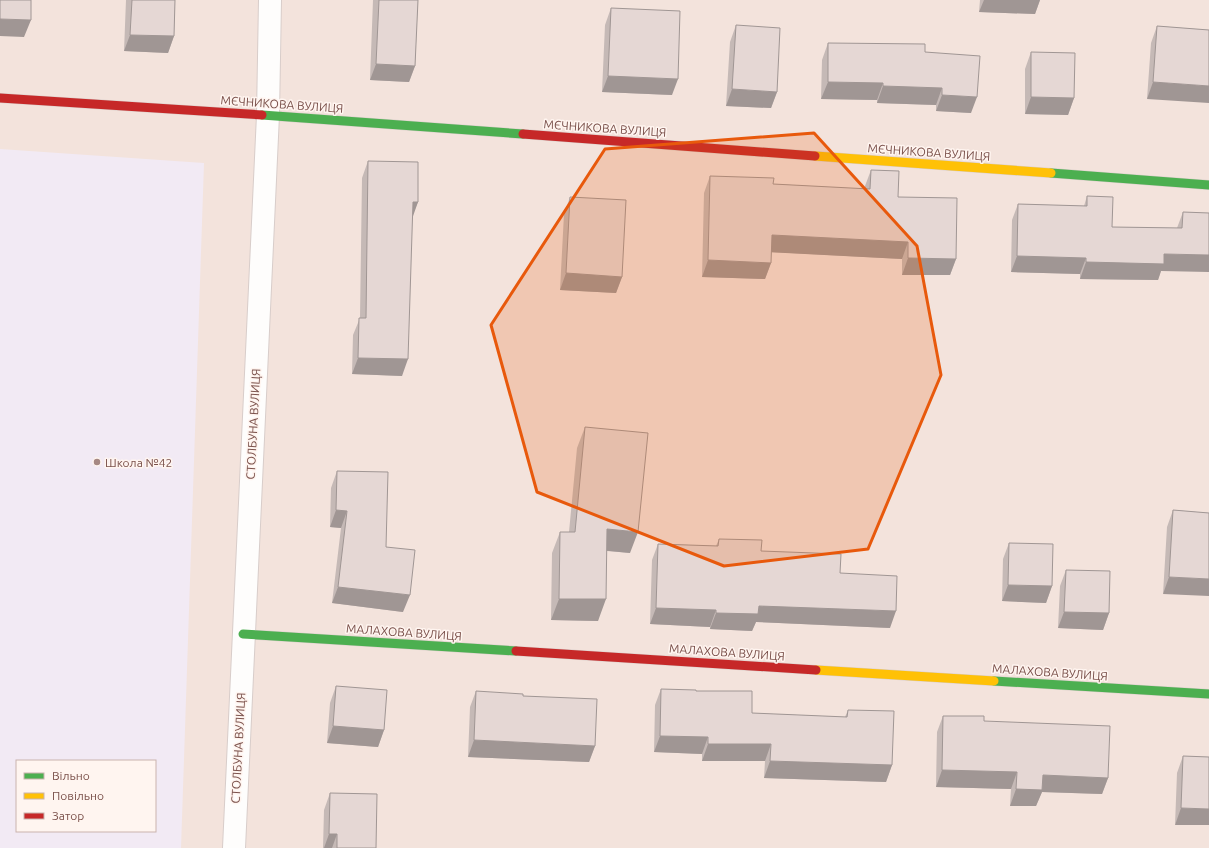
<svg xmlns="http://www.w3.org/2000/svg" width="1209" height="848" font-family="Ubuntu,sans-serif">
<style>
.residential{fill:#f3e3dc;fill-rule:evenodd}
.education{fill:#f2eaf4;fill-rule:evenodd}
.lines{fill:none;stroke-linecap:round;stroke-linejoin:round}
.street-casing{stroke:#d8cdca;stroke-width:24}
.fast-casing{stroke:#d9ceca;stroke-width:10}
.slow-casing{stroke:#d9ceca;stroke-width:10}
.jam-casing{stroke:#d9ceca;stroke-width:10}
.street{stroke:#fefdfc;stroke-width:22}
.fast{stroke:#4caf50;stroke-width:9}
.slow{stroke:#ffc107;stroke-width:9}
.jam{stroke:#c62828;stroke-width:9}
.wall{fill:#c5b9b6}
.shaded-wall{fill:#a09694}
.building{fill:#e5d7d4;stroke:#a09694}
.marked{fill:#e8590c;fill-opacity:0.2;stroke:#e8590c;stroke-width:3;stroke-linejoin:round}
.poi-dot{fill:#a68883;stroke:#fff5f0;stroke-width:1.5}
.labels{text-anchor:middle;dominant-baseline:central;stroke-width:3;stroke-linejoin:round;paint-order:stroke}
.street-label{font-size:12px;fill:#7a504a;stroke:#fff5f0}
.poi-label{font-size:12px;fill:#7a504a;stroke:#fff5f0;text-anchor:start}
</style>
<rect width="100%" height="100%" fill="#f8f1ed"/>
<!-- residential -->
<path class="residential" d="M0,0H1209V848H0ZM17,761H155V831H17Z"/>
<!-- education -->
<path class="education" d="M0,149L204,163L181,848H0ZM17,761H155V831H17Z"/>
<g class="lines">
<!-- street casing -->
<g class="street-casing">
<path id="street" d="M234,848L268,115L270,0"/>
</g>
<!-- fast casing -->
<g class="fast-casing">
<path id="fast" d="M262,115L523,134
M1051,173L1209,185
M243,634L516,651
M994,681L1209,694"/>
</g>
<!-- slow casing -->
<g class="slow-casing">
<path id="slow" d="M815,156L1051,173
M816,670L994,681"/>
</g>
<!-- jam casing -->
<g class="jam-casing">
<path id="jam" d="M0,98L262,115
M523,134L815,156
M516,651L816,670"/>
</g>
<!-- street -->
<use href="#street" class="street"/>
<!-- fast -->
<use href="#fast" class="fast"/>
<!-- slow -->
<use href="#slow" class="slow"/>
<!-- jam -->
<use href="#jam" class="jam"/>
</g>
<!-- wall -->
<path class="wall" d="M126,0H175L174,36L168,53L124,51Z
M373,0H418L415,66L409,82L370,80Z
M980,0H1040L1035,14L979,12Z
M611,8L672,95L602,92L605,25Z
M736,25L777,92L771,108L726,106L730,42Z
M1157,26L1209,30L1147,99L1151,43Z
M828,43L925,52L971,113L936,111V105L877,103V100L821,99L822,60Z
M1031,52L1074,98L1068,115L1025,114V69Z
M368,161L418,202L412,216L402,376L352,374L353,335L360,318L362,178Z
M871,170L898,197L956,259L950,275H902V259L771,252V263L765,279L702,277L704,193L710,176L773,184L865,189V186Z
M1087,196L1112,227L1177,228L1183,212L1209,213L1161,271L1158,280L1080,279V274L1011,272L1012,220L1018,204L1084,206Z
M570,197L622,277L616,293L560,290L564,214Z
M585,427L630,553L607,551L598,621L551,620L552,553L560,532H569L577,448Z
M337,471L386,547L403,612L332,603L341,528L330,527L331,488Z
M1173,510L1209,513L1163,594L1167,527Z
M719,539L840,573L890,628L756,622L752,631L710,629V627L650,624L652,560L658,544L716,546Z
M1009,543L1052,586L1046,603L1002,601L1003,559Z
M1066,570L1109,613L1103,630L1058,628L1060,586Z
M336,686L384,730L378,747L327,743L330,703Z
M661,689L696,691L752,713L845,717L848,710L892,765L886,782L764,778L765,761H702V754L654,752L655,705Z
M476,691L523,696L595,746L589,762L468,757L470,707Z
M943,716L984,721L1108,778L1102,794L1042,792L1036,806H1010L1011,789L936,787L937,732Z
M1183,756L1209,757L1175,825L1177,773Z
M330,793L376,848H323L324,810Z"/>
<!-- shaded-wall -->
<path class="shaded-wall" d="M984,0H1040L1035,14L979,12Z
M0,19L31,20L24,37L0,36Z
M130,35L174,36L168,53L124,51Z
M376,64L415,66L409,82L370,80Z
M608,76L678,79L672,95L602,92Z
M828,82L883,83L877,100L821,99Z
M1153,82L1209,86V103L1147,99Z
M883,86L942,88L936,105L877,103Z
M732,89L777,92L771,108L726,106Z
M942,95L977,97L971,113L936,111Z
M1031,97L1074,98L1068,115L1025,114Z
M413,202H418L412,219Z
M772,235L908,242L902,259L766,252Z
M1164,254L1209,255V272L1161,271L1158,280L1080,279L1086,262Z
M1017,256L1086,258L1080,274L1011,272Z
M908,258L956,259L950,275H902Z
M708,260L771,263L765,279L702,277Z
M566,273L622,277L616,293L560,290Z
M358,358L408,359L402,376L352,374Z
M336,510L347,511L341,528L330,527Z
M607,529L638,532L630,553L599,550Z
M1169,577L1209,579V596L1163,594Z
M1008,585L1052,586L1046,603L1002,601Z
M338,587L410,595L403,612L332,603Z
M559,599H606L598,621L551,620Z
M759,606L896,611L890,628L756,622L752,631L710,629L716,613Z
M656,608L716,610L710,627L650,624Z
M1064,612L1109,613L1103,630L1058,628Z
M333,726L384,730L378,747L327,743Z
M660,736L708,737L702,754L654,752Z
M474,740L595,746L589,762L468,757Z
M708,744H771L765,761H702Z
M770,761L892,765L886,782L764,778Z
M942,770L1017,772L1011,789L936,787Z
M1043,775L1108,778L1102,794L1042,792L1036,806H1010L1016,789Z
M1181,808L1209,809V825H1175Z
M329,834H337L332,848H324Z"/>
<!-- building -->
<path class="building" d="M0,0H31V20L0,19Z
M132,0H175L174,36L130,35Z
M379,0H418L415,66L376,64Z
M611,8L680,11L678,79L608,76Z
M736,25L780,28L777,92L732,89Z
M1157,26L1209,30V86L1153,82Z
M828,43L925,44V52L980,56L977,97L942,95V88L883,86V83L828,82Z
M1031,52L1075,53L1074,98L1031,97Z
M368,161L418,162V202H413L408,359L358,358L359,318H366Z
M871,170L899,171L898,197L957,198L956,259L908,258V242L772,235L771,263L708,260L710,176L774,178L773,184L870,189Z
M1087,196L1113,197L1112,227L1182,228L1183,212L1209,213V255L1164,254V264L1086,262V258L1017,256L1018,204L1087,206Z
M570,197L626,200L622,277L566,273Z
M585,427L648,433L638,532L607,529L606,599H559L560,532H575Z
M337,471L388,472L386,547L415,550L410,595L338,587L347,511L336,510Z
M1173,510L1209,513V579L1169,577Z
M719,539L762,540L761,551L841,554L840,573L897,576L896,611L759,606L758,614L716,613V610L656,608L658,544L718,546Z
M1009,543L1053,544L1052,586L1008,585Z
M1066,570L1110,571L1109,613L1064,612Z
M336,686L387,690L384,730L333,726Z
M661,689L696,690V691H752V713L847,717L848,710L894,711L892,765L770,761L771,744H708V737L660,736Z
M476,691L523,694V696L597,699L595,746L474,740Z
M943,716H984V721L1110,726L1108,778L1043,775L1042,790L1016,789L1017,772L942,770Z
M1183,756L1209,757V809L1181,808Z
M330,793L377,794L376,848H337V834H329Z"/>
<!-- marked area -->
<path class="marked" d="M814,133L917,246L941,375L868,549L724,566L537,492L491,325L605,149Z"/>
<!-- markers -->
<circle class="poi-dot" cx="97" cy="462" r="4"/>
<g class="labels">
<!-- street labels -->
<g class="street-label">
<text transform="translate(282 104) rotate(4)">МЄЧНИКОВА ВУЛИЦЯ</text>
<text transform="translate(605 128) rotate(4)">МЄЧНИКОВА ВУЛИЦЯ</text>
<text transform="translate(929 152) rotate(4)">МЄЧНИКОВА ВУЛИЦЯ</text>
<text transform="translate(253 424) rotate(-87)">СТОЛБУНА ВУЛИЦЯ</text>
<text transform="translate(404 632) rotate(4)">МАЛАХОВА ВУЛИЦЯ</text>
<text transform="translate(727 652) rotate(4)">МАЛАХОВА ВУЛИЦЯ</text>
<text transform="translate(1050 672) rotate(4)">МАЛАХОВА ВУЛИЦЯ</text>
<text transform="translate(238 748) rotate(-87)">СТОЛБУНА ВУЛИЦЯ</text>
</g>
<!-- poi labels -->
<g class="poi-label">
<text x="105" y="462">Школа №42</text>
</g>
</g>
<!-- legend -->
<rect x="16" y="760" width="140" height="72" fill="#fff5f0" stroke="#cab3ae"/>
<rect x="24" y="773" width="20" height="6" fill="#4caf50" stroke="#cab3ae"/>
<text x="52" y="780" font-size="12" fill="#7a504a">Вільно</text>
<rect x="24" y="793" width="20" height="6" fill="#ffc107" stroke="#cab3ae"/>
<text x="52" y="800" font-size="12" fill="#7a504a">Повільно</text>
<rect x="24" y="813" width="20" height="6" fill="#c62828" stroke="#cab3ae"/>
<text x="52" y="820" font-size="12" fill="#7a504a">Затор</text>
</svg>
